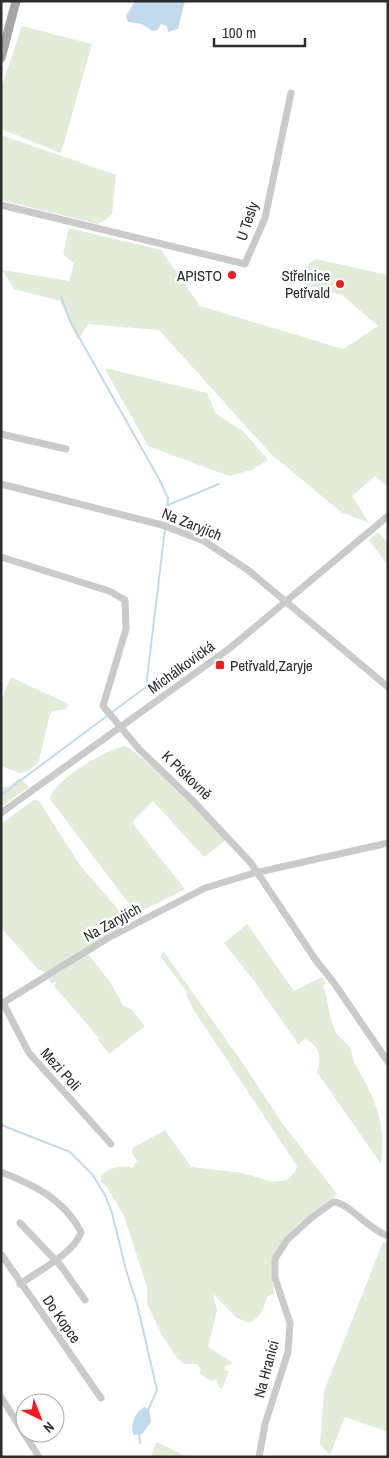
<svg xmlns="http://www.w3.org/2000/svg" width="389" height="1458" font-family="'Archivo Narrow',sans-serif">
<style>
.green{fill:#e2ecd8}
.water{fill:#c2daee}
.lines{fill:none;stroke-linecap:round;stroke-linejoin:round}
.stream{stroke:#c2daee;stroke-width:2}
.minor{stroke:#cacaca;stroke-width:7}
.major{stroke:#a5a5a5;stroke-width:9}
.poi-dot{fill:#f61c1e;stroke:#fff;stroke-width:2}
.labels{text-anchor:middle;dominant-baseline:central;stroke-width:5;stroke-linejoin:round;paint-order:stroke}
.street-label{font-size:15px;fill:#2d2d2d;stroke:#fff}
.poi-label{font-size:15px;fill:#2d2d2d;stroke:#fff;text-anchor:end}
</style>
<rect width="100%" height="100%" fill="#fff"/>
<!-- green -->
<path class="green" d="M22,26L92,44L61,153L1,129V88Z
M1,135L116,175L112,214L104,221L97,224L1,200Z
M69,228L161,250L200,306L343,349L378,326L342,295L296,282L297,275L315,259L388,275V487L375,476L352,496L369,523L341,512L271,454L159,330L88,324L78,340L60,301L14,289L2,270L69,281L74,264L63,254Z
M106,368L207,393L216,414L243,431L268,460L252,470L229,476L148,446L107,373Z
M378,532L388,542V566L369,540Z
M11,677L68,704L66,709L52,711L49,717L39,761L30,770L20,773L1,766V700Z
M124,746L131,749L173,784L227,839L204,857L153,801L134,820L133,824L185,889L139,912L130,905L50,799C53,780 106,750 124,746Z
M19,778L29,787L1,807V787H9Z
M34,800L39,801L79,864L129,922L47,973L38,969L1,928V824Z
M247,924L294,991L322,977L326,983L323,986C329,1001 329,1021 337,1034C340,1039 347,1042 350,1048C352,1052 352,1057 354,1062C374,1098 387,1121 381,1164L317,1072C322,1058 320,1046 305,1039L298,1044L255,982L224,943Z
M164,952L244,1065L282,1123L337,1194C303,1221 260,1243 275,1293L267,1297C264,1309 260,1318 249,1323L237,1318L213,1294L217,1310L208,1347L232,1362L231,1365H227L224,1370L229,1371L222,1389L219,1387L217,1379L211,1381L200,1374L201,1369L197,1364H185L177,1358L162,1335L147,1304V1287L124,1216L107,1187L101,1182V1176C106,1169 123,1164 132,1168L137,1161L132,1153L133,1148L165,1130L191,1167L242,1173L273,1182L287,1180L295,1172L297,1166L193,1009L186,994L187,992L160,956Z
M88,954L110,982L123,1005L132,1010L145,1026L109,1054L98,1040L99,1038L54,986L56,984L55,982L52,984L49,979Z
M383,1242L388,1243V1432L345,1417L330,1455L320,1444L324,1391Z
M156,1442L189,1457H151Z"/>
<!-- water -->
<path class="water" d="M135,1H185L178,29L168,32L167,26L161,24L158,30L152,31L142,24L128,22L126,16Z
M144,1407L149,1409L151,1422L142,1434L134,1435C129,1426 135,1413 144,1407Z"/>
<g class="lines">
<!-- stream -->
<path class="stream" d="M61,296L71,323L159,479L168,498L166,524
M168,505L219,484
M111,713L146,687L165,529
M1,795L107,716
M1,1125L70,1152L92,1174L105,1195L112,1213L126,1270L137,1304L157,1390L148,1410
M139,1433L140,1443"/>
<!-- minor -->
<path class="minor" d="M1,205L245,264L265,218L291,93
M1,434L66,449
M1,484L162,525L204,541L248,570L388,687
M1,557L109,591L125,600L126,629L103,706L139,749L192,800L251,863L315,959L334,983L388,1062
M1,813L230,648L388,516
M3,1003L29,1053L111,1144
M1,1004L108,938L205,888L254,873L388,843
M1,1172C34,1185 64,1199 81,1232C75,1253 38,1271 20,1284
M20,1223L61,1266L85,1300
M1,1254L101,1398
M1,1397L39,1457
M259,1457L265,1424L288,1352L290,1323L275,1278V1259L287,1240L311,1218L333,1202C348,1202 368,1229 388,1236"/>
<!-- major -->
<path class="major" d="M1,58L16,1"/>
</g>
<!-- markers -->
<g class="poi-dot">
<circle cx="232" cy="275" r="5"/>
<circle cx="340" cy="284" r="5"/>
<rect x="215" y="660" width="10" height="10" rx="2.5"/>
</g>
<g class="labels">
<!-- street labels -->
<g class="street-label">
<text transform="translate(247 221) rotate(-71)">U Tesly</text>
<text transform="translate(192 524) rotate(22)">Na Zaryjích</text>
<text transform="translate(181 667) rotate(-36)">Michálkovická</text>
<text transform="translate(187 775) rotate(44)">K Pískovně</text>
<text transform="translate(112 922) rotate(-29)">Na Zaryjích</text>
<text transform="translate(61 1069) rotate(48)">Mezi Poli</text>
<text transform="translate(62 1319) rotate(55)">Do Kopce</text>
<text transform="translate(266 1369) rotate(-75)">Na Hranici</text>
</g>
<!-- poi labels -->
<g class="poi-label">
<text x="222" y="275">APISTO</text>
<text x="330" y="275">Střelnice<tspan x="330" dy="17">Petřvald</tspan></text>
<text x="230" y="665" text-anchor="start">Petřvald,Zaryje</text>
</g>
</g>
<!-- border -->
<rect width="389" height="1458" fill="none" stroke="#2d2d2d" stroke-width="5"/>
<!-- north arrow -->
<g transform="translate(40 1418) rotate(137)"><circle r="24" fill="#ffffff" stroke="#ababab"/>
<path d="M0-4L9 19L0 12L-9 19Z" fill="#f61c1e"/>
<text y="-8" font-size="14" font-weight="bold" text-anchor="middle" fill="#2d2d2d">N</text>
</g>
<!-- scale -->
<path d="M214 38v8h91v-8" fill="none" stroke="#2d2d2d" stroke-width="2.5"/>
<text x="222" y="38" font-size="15" fill="#2d2d2d" stroke="#ffffff" stroke-width="4" paint-order="stroke">100 m</text>
</svg>
